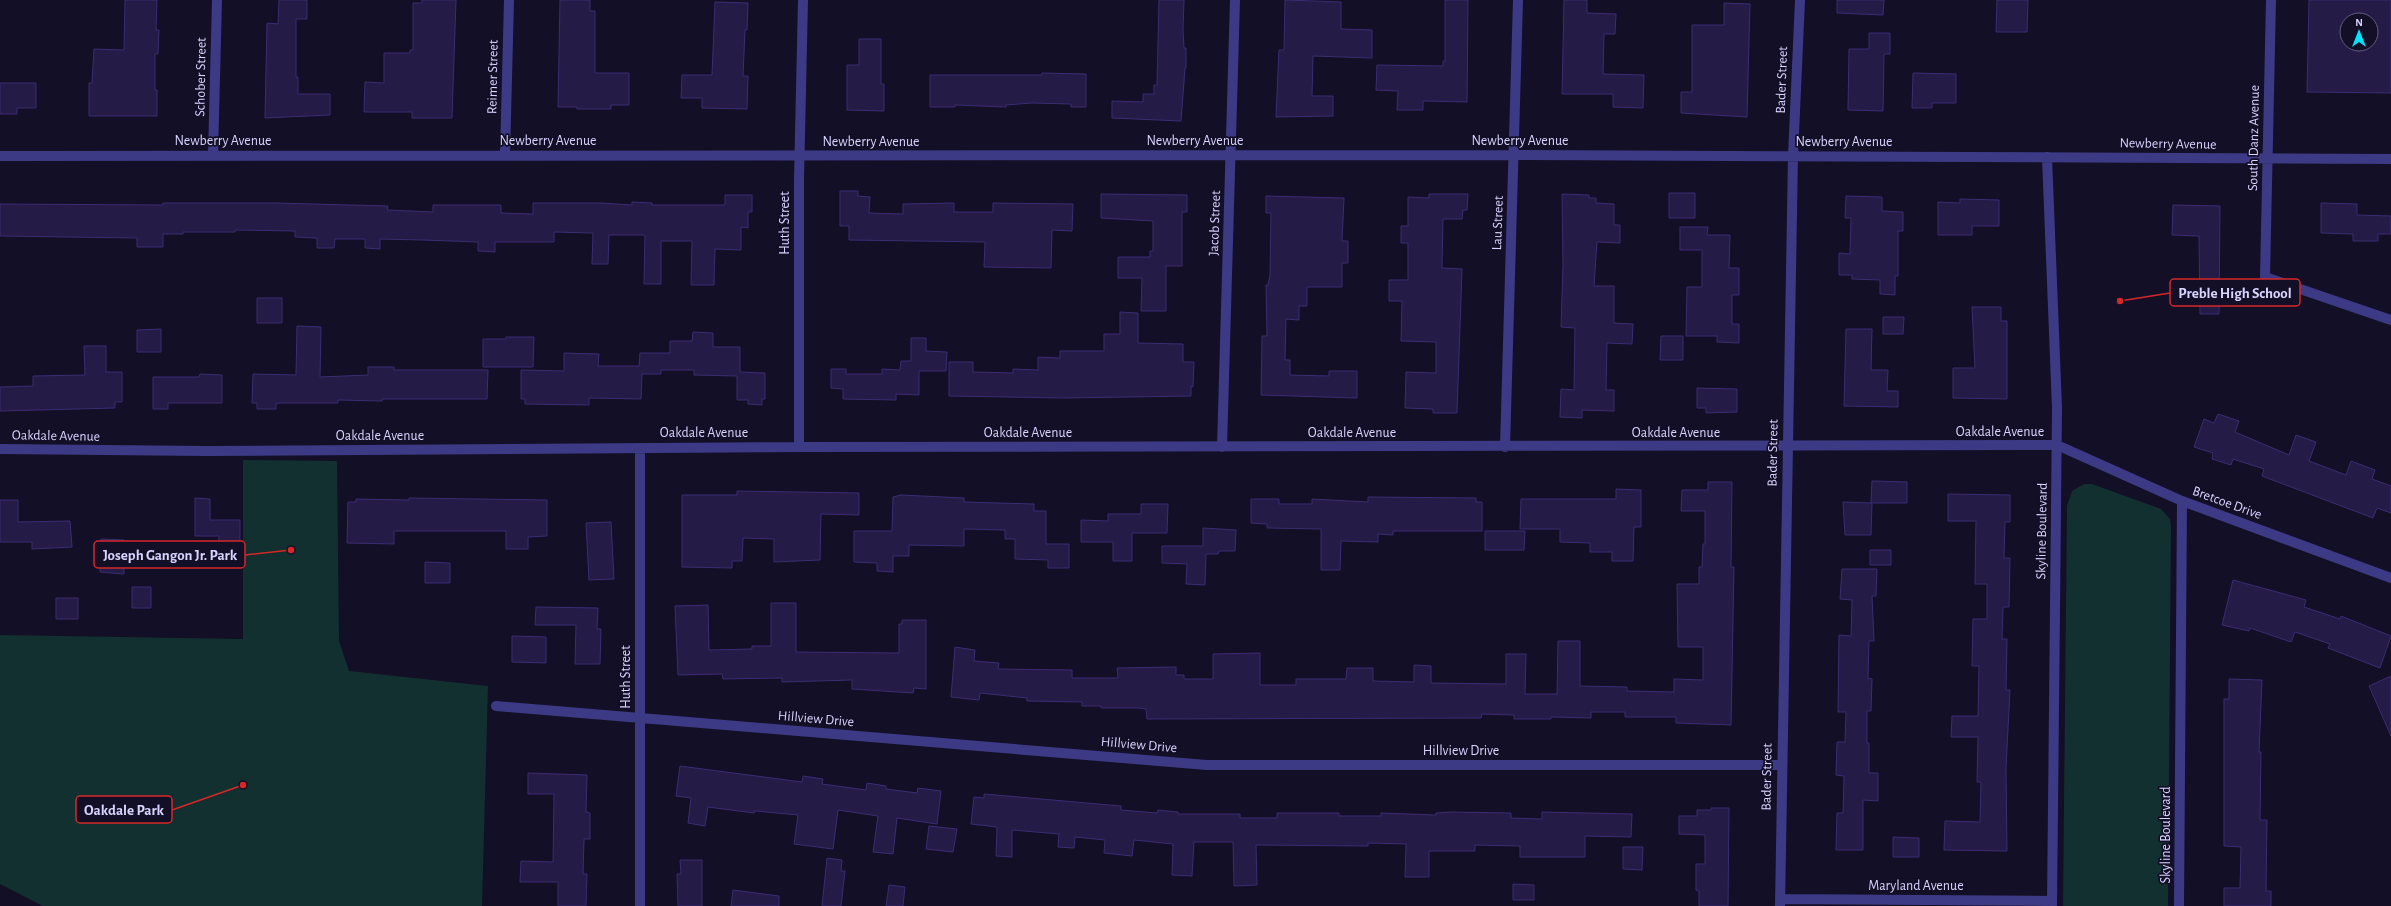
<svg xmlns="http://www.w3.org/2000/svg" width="2391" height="906" font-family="'Alegreya Sans',sans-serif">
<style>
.green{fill:#12302f}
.building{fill:#241b47;stroke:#3b2d73;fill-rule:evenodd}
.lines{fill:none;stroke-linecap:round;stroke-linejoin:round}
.minor{stroke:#3d3a85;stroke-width:10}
.labels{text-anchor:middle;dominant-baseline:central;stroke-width:3.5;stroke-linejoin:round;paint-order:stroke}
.street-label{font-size:14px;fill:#d9d4ff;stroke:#130f26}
.leader{fill:none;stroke:#d62828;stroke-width:1.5}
.callout-dot{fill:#d62828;stroke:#130f26;stroke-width:1.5}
.callout{fill:#130f26;stroke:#d62828;stroke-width:1.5}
.callout-label{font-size:15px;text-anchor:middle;font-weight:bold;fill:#d9d4ff}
</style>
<rect width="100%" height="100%" fill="#130f26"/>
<!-- green -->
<path class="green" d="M243,460L337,461L339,641L349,671L488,686L482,906H43L0,884V635L243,639Z
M2084,484H2092L2161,509L2170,519L2171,526L2168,906H2063L2067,506L2072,491Z"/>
<!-- building -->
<path class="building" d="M125,0H157L156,30H159L158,54H155V90H157V116H89V83H92L94,49L124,50Z
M279,0H307V19H296V77H298V94H330V115L265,118L267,23L278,24Z
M422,0H456L452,118H412V112H364L365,82L384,83V53H410V50H413V3H422Z
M560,0H590V11H595V73H629V105H611V109H577V107H558Z
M1159,0H1184L1183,30L1184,48H1186V68H1185L1181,121L1112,118V101L1143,102V94H1154V85H1157Z
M1285,0L1341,2V29L1372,30V58L1313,56L1312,96H1333V116L1276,117L1279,50H1284Z
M1445,0H1468L1467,102L1423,101V110H1397L1398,91L1376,90L1377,65L1443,66V61H1445Z
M1564,0H1587V13L1616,14L1615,34H1604L1603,74L1644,75L1643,108L1613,107V94H1562Z
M1837,0H1884L1883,15L1837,13Z
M1997,0H2028L2027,32H1996Z
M2309,0H2391V93L2307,92ZM2347,20H2371V44H2347Z
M715,2L748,3L747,30H745L743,76H748L747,109L702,108V98H681L682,75H712Z
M1724,3L1750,4L1747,117L1681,113V92H1692V25H1724Z
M1869,33H1890V54H1884L1883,111L1848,110L1849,49H1869Z
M859,39H881V84H884V111L847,110V65H859Z
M1042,73L1086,74V107H1071V104L1032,103L1006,105V107L955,105V107H930V75H1042Z
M1913,73L1956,74V103H1932V108H1912Z
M0,83H36V108H17V114H0Z
M840,191H858V196L870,197L869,213L903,214V204L954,203V212H993V203L1073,204L1072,231L1052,230L1051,268L984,267L985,242L849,240V226H840Z
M1669,193H1695V218H1669Z
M1101,194L1187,195V212H1182V266H1166V311H1141L1142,278H1118V257H1150V251H1153V221L1101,218Z
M1429,194H1468L1467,210H1463L1462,219H1443L1442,268L1462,269L1457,413H1433V409L1405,408L1406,372L1436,373V342L1401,341L1402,301H1389V280H1408V243H1401V226H1408V197L1429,198Z
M1562,194L1589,195V198H1596V203L1614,204V225H1620V243L1597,242L1594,286H1614V323L1633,324L1632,344L1607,343L1606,390H1614V411L1582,410V418L1560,417L1561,389L1574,390L1575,328L1561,327L1563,265Z
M725,195H752V212H748V228L741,227V250L715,249L714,285H691L692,241H661V284H644L645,235H609L608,264H592L593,233L554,232V242H495V252L478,251V242L423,240L380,239V249L365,248V239H335L334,248H317V238L295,237V231L235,230V232H183V234H163V247H137V238L0,236V204L163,205V203H276L388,206L387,210L433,212V205H501V213L533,214V203H601L632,205V202L652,203V205H725Z
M1266,196L1344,198L1342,241H1348V263H1342V287H1307V306H1299V320L1286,319L1285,360H1290V375L1329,376V371H1357V398L1261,395L1262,336H1267L1266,285H1268L1270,275L1271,213H1266Z
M1846,196L1882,197V211L1903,212V231H1898V276H1895V295L1880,294V280L1852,279V275H1839V253L1850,254L1851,218H1845Z
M1960,199L1999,200V226H1972V235H1938V202L1960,203Z
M2321,203L2357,204V215L2391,216V234H2378V241H2353V234L2321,233Z
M2173,205L2220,206L2219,314H2200L2199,236L2172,235Z
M1680,227H1708L1707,235H1730L1729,268H1739V295H1732V324H1739V343L1717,342V336H1686L1687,287H1702V250H1680Z
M257,298H282V323H257Z
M1972,307H2001V321H2007V399L1953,398V368H1975Z
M1120,312L1138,313V343L1183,344V362H1194L1193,387L1191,386V396L1065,398L949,396V362H973V372L1013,373V369L1038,370V357L1060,358V351H1104V334H1120Z
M1883,317H1904L1903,334H1883Z
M297,326L321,327L320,377L368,375V367H394V370H488L487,399H382V401L338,400V403H279L276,404V409H257V403H252L253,374L296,375Z
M161,329V352H137V330Z
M1846,329H1872L1871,370H1888L1887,391H1898V407L1844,406Z
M693,332L713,333V347H740V372L765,373V399H762V405L748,404V400H737V376L694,375V370H661V374H642L641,399L589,398V405L525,404V399H521V370L564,371V353L599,354L598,366H639L640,353H670V341H692Z
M1661,336H1683V360H1660Z
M506,337H534L533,367H483V339H506Z
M911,338H926V351L947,352L946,371H919V395L896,394V400L843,399V389L831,388V369H846V374H882V369L900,370L901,361H911Z
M84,346H106V372H122V402H115V408L0,411V387L33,386V376L85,375Z
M200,374L222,375V403H168V409H153V377H199Z
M1697,388L1737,389V412L1706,413V408H1697Z
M2218,414L2239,421L2235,432L2289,455L2296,435L2316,442L2309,461L2346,475L2351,461L2375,470L2372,479L2391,486V513L2377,508L2373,518L2262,476L2264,469L2233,459L2231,465L2212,459L2213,453L2194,447L2204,419L2214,423Z
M1872,481L1907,482V503H1871Z
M1708,482H1732L1731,567H1734L1731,725L1676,723V717H1625V712H1591V718L1551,717V719H1514V715L1482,714L1481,718L1147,719L1146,709L1139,708H1101V706H1082V702L1027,701V698L980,693L979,700L951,697L955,647L975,650L974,661L999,663L998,669L1072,670V678H1118L1117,668L1176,667V675H1184V679H1213V654L1260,653V685H1296V679H1346L1347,668H1373V681L1414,682V665L1431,666V683L1506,684V654H1526L1525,694H1557L1558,641H1580V686L1627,687V691L1674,692V679L1703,680V647H1678L1677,584H1699V567H1702L1703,544H1705V511H1681L1682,490H1708Z
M1616,489L1641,490V527H1634L1633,561H1612V552H1590V543L1560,542V529H1520L1521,499H1616Z
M737,491L859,493V515L821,514L820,560L774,562V539L743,538L742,561H732V568L682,567V495H737Z
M1948,494L2010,495V522H2005L2004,558H2010L2009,607H2003L2002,639H2007L2006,690H2010L2006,768L2007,851L1944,850L1945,821L1980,822L1981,782H1977L1978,737H1951L1952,716H1978L1979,666H1972L1973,619H1987V584H1975L1976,521H1948Z
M901,495L964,498V502L1034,504V511H1046V544H1069V568H1048V560L1015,559V539H1005V530L964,529V546L909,545V556H893V572L877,571V563L854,562V531H892L893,497Z
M1368,497L1476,498V502H1482V531H1393V535L1378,534V542L1341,541L1340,570H1321V529L1267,528V524L1251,523V499H1279V504H1312V499L1368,502Z
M195,498L210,499V520H240V559L218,558L219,536H195Z
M409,498L547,500V536L528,537V549H506V531H394V544L347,543L348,502H356V499L409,500Z
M0,500H18V522L70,521L72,547L32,549V542H0Z
M1843,502L1872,503L1871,535H1845Z
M1141,504H1168L1167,533H1132V561H1113V542H1081V520L1108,521V514H1141Z
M611,522L614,579L589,580L586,523Z
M1203,528L1236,530L1235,551H1219L1218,554H1206L1205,585L1186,584L1187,564L1162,563V546H1203Z
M1485,531H1525L1524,550H1485Z
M101,539L124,540V574L100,572Z
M1870,550H1891V565H1870Z
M425,562L450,563V583H425Z
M1842,569H1877L1876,596H1872L1874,641H1869L1868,678L1872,679L1871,711H1867V743H1869V773H1878V801L1863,800V850H1836L1837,813H1843L1844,776L1836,775L1837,742H1845L1846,712H1838L1839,635L1851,636L1852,600L1840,599Z
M2233,580L2306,600L2304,607L2340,619L2341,616L2391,636L2380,668L2328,648L2330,644L2295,632L2291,642L2250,628L2249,631L2222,625Z
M132,587H151V608H132Z
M56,598H78V619H56Z
M771,603H796V652L899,653V624H902V620H926V689L914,688L913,693L852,689V680L782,682V678L723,679L722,674L678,675L675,606L708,605L709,650L752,649V646H771Z
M536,607L598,608L597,629H601L600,664H575L576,625H535Z
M512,636L546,637V663L512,662Z
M2391,676V736L2369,686Z
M2229,679L2262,680L2259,752H2261L2260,820H2267L2266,891H2271V906H2224V888H2240L2241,847L2224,846V699H2229Z
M680,766L802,782L803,776L823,779L822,784L866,790L867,783L886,786V789L917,793L918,788L941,791L937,824L897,818L893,854L873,852L878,816L838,810L833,849L794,844L798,815L755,811L754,813L708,807L705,826L688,823L691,798L676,796Z
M528,773L587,775L586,812L590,813V839H584L583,874H587L586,906H558V882H520L521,861L553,862L554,794H528Z
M984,794L1121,806V810L1157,813L1158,810L1178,812V814H1240V818H1277V813H1339V816H1381V813L1436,815V813L1452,812L1511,813V818L1542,819V812L1632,814L1631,837L1585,836V857H1520V846L1475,845V851H1429V877H1405L1406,844L1368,843V846L1256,845L1257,885L1234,886L1233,842H1194L1192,876L1172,875L1173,844L1134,840L1132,856L1104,853L1105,840L1075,837L1074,848L1058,847L1059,834L1012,830V857L996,856L997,827L971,824L974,797L984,798Z
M1711,808H1729L1728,906H1699V891L1696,890V864H1705V835L1679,834V816H1697V810H1711Z
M929,826L957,829L953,852L926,849Z
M1893,837L1919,838V857H1893Z
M1623,847H1643L1642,870L1623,869Z
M827,858L842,860L841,871H845L841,906H822Z
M680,860H702V906H678L677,874H681Z
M1513,884L1534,885V900H1513Z
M889,885L905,887L903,906H886Z
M733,890L779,896V906H731Z"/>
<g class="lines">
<!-- minor -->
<path class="minor" d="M2271,0L2265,277L2391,320
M213,155L217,0
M505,155L509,0
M0,156L1514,155L2391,159
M2047,157L2057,408L2052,906
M799,447V179L803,0
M1222,447L1235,0
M1505,447L1518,0
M0,449L207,451L799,447L2057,445L2182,501L2391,578
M496,706L1207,765H1781
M1780,899L2052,901
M640,906V448
M1780,906L1793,156L1800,0
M2179,906L2182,501"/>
</g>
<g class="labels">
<!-- street labels -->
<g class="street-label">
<text transform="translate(201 77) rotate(-89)">Schober Street</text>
<text transform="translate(493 77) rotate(-89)">Reimer Street</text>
<text transform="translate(1782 80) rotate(-88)">Bader Street</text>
<text transform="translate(2254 138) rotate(-89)">South Danz Avenue</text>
<text x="223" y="141">Newberry Avenue</text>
<text x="548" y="141">Newberry Avenue</text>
<text x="1195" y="141">Newberry Avenue</text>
<text x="1520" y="141">Newberry Avenue</text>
<text x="871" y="142">Newberry Avenue</text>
<text x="1844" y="142">Newberry Avenue</text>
<text transform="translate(2168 144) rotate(1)">Newberry Avenue</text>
<text transform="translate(785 223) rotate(-90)">Huth Street</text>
<text transform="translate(1215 223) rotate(-88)">Jacob Street</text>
<text transform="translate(1498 223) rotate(-88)">Lau Street</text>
<text x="2000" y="432">Oakdale Avenue</text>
<text x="704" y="433">Oakdale Avenue</text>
<text x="1028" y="433">Oakdale Avenue</text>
<text x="1352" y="433">Oakdale Avenue</text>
<text x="1676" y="433">Oakdale Avenue</text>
<text transform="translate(56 436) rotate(1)">Oakdale Avenue</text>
<text x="380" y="436">Oakdale Avenue</text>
<text transform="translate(1773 453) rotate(-89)">Bader Street</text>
<text transform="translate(2227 503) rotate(20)">Bretcoe Drive</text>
<text transform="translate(2042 531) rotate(-89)">Skyline Boulevard</text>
<text transform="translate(626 677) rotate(-90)">Huth Street</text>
<text transform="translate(816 719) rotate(5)">Hillview Drive</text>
<text transform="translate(1139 745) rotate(5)">Hillview Drive</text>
<text x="1461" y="751">Hillview Drive</text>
<text transform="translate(1767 777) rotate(-89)">Bader Street</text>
<text transform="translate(2166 835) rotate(-90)">Skyline Boulevard</text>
<text x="1916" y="886">Maryland Avenue</text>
</g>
</g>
<!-- callouts -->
<path class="leader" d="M2120 301L2170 293M291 550L245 555M243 785L172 810"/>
<g class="callout-dot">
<circle cx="2120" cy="301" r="4"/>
<circle cx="291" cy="550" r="4"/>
<circle cx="243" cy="785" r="4"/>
</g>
<g class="callout">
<rect x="2170" y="279" width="130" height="27" rx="4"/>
<rect x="94" y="541" width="151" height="27" rx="4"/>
<rect x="76" y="796" width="96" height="27" rx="4"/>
</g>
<g class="callout-label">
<text x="2235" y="298">Preble High School</text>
<text x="170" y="560">Joseph Gangon Jr. Park</text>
<text x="124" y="815">Oakdale Park</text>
</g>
<!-- north arrow -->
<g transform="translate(2359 32)"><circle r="19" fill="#130f26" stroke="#625e7d"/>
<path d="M0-3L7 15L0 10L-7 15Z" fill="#00e5ff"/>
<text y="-6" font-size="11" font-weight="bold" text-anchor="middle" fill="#d9d4ff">N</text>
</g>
</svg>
